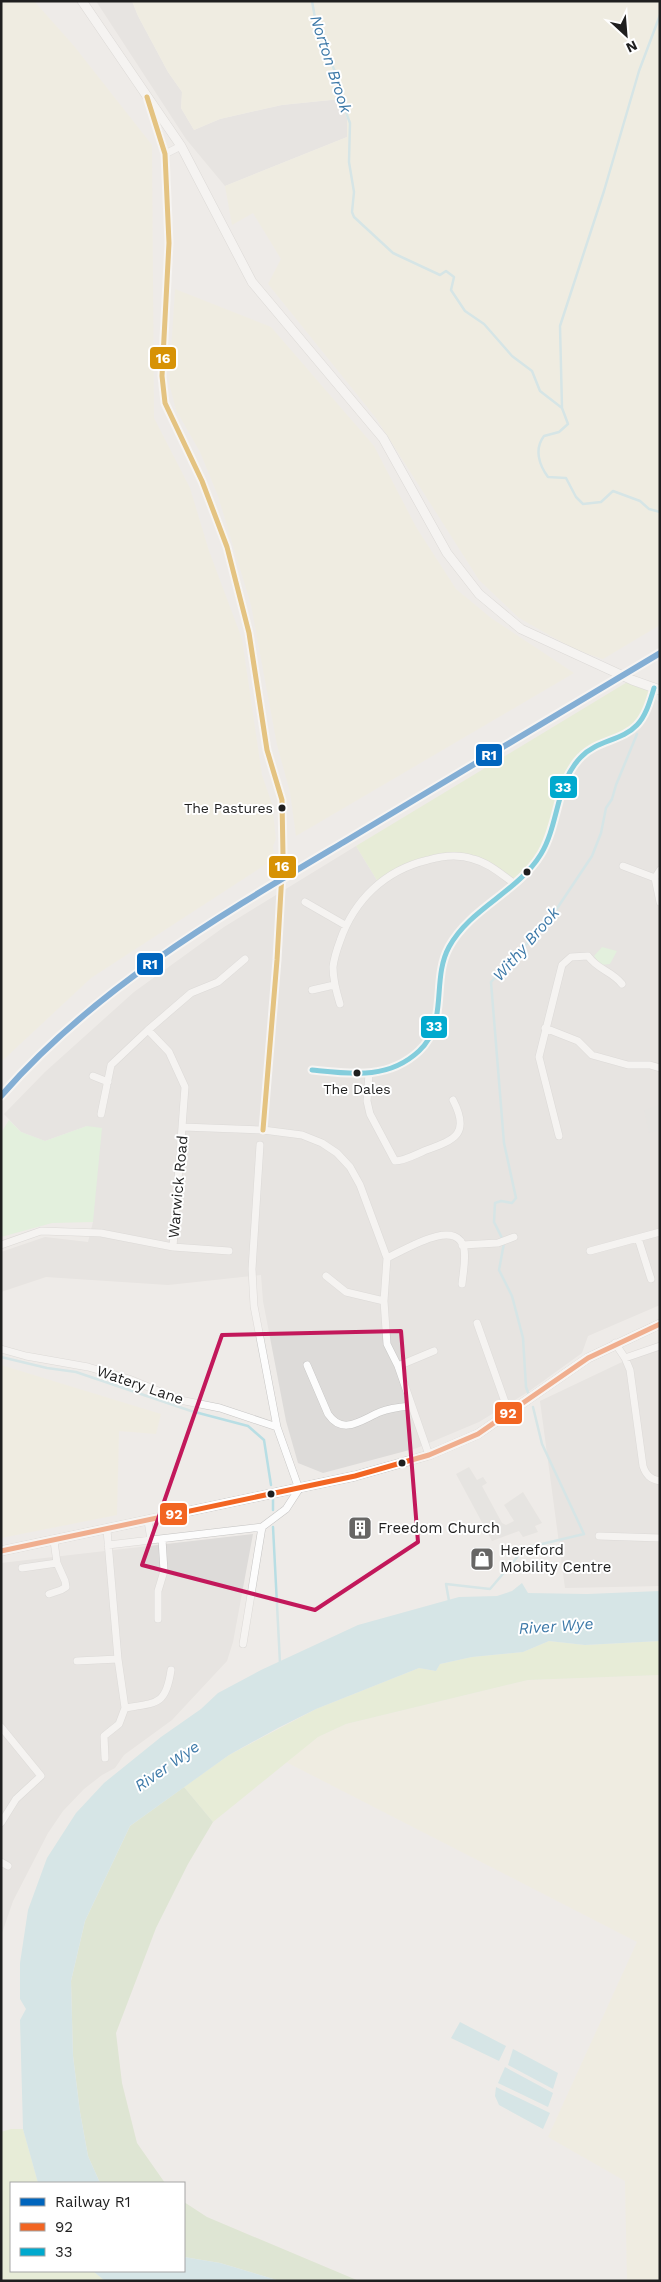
<svg xmlns="http://www.w3.org/2000/svg" width="661" height="2282" font-family="'Work Sans',sans-serif">
<style>
.residential{fill:#dddbd9}
.farmland{fill:#f0eeda}
.grass{fill:#ddedc4}
.forest{fill:#cadeba}
.park{fill:#d4f5d1}
.parking{fill:#dcdbd9}
.water{fill:#b8dee4}
.lines{fill:none;stroke-linecap:round;stroke-linejoin:round}
.stream{stroke:#b8dee4;stroke-width:2.5}
.minor-casing{stroke:#c6c5c4;stroke-width:8}
.tertiary-casing{stroke:#c6c5c4;stroke-width:10}
.minor{stroke:#fcfcfc;stroke-width:7}
.tertiary{stroke:#fcfcfc;stroke-width:9}
.bus-1-casing{stroke:#fff;stroke-width:9}
.bus-2-casing{stroke:#fff;stroke-width:9}
.bus-3-casing{stroke:#fff;stroke-width:9}
.bus-1{stroke:#f26522;stroke-width:5}
.bus-2{stroke:#00a9ce;stroke-width:5}
.bus-3{stroke:#d79205;stroke-width:5}
.rail-1-casing{stroke:#fff;stroke-width:10}
.rail-1{stroke:#0065bd;stroke-width:6}
.marked{fill:none;stroke:#c2185b;stroke-width:4;stroke-linejoin:round}
.bus-dot{fill:#1f1f1f;stroke:#fff;stroke-width:2}
.labels{text-anchor:middle;dominant-baseline:central;stroke-width:4;stroke-linejoin:round;paint-order:stroke}
.bus-label{font-size:14px;fill:#1f1f1f;stroke:#fff;text-anchor:end}
.street-label{font-size:15px;fill:#1f1f1f;stroke:#fff}
.poi-label{font-size:15px;fill:#1f1f1f;stroke:#fff;text-anchor:start}
.water-label{font-size:16px;font-style:italic;fill:#3d79a8;stroke:#fff}
.line-badge{stroke:#fff;stroke-width:2}
.badge-label{font-size:14px;text-anchor:middle;font-weight:bold;fill:#fff}
</style>
<rect width="100%" height="100%" fill="#eeebe8"/>
<!-- residential -->
<path class="residential" d="M96,1H132L138,16L168,72L182,92L181,108L194,130L220,119L282,105L341,99V105L347,118V137L225,186L186,139Z
M649,698L660,701V1305L588,1336L582,1353L528,1392L479,1422L417,1448L323,1473L298,1463L286,1421L263,1301L261,1275L168,1285L46,1277L1,1292V1252L45,1237L88,1242L93,1222L87,1126L45,1141L21,1132L4,1114L45,1072L134,992L224,927L356,846L378,882L559,799L578,757L598,741L624,733Z
M660,1348V1586L565,1588L540,1401L620,1363Z
M253,1534L233,1642L227,1661L172,1720L124,1755L115,1768L102,1775L84,1789L63,1811L48,1833L13,1901L1,1936V1563Z"/>
<!-- farmland -->
<path class="farmland" d="M1,1H34L74,46L152,145L154,418L190,488L209,551L242,639L262,775L272,804L276,839L273,846L274,859L91,978L1,1062Z
M132,1H660V625L603,659L576,650L519,618L479,580L376,418L268,284L281,259L253,213L232,225L225,186L347,137V118L341,105V99L282,105L220,119L194,130L181,108L182,92L168,72L138,16Z
M175,289L271,327L374,446L416,527L456,589L491,618L574,673L296,836L290,792L277,745L251,605L218,496L200,452L176,410L169,383Z
M1,1365L161,1414L156,1434L119,1431L117,1515L1,1538Z
M660,1675V2281H627L625,2181L548,2137L637,1942L286,1762L318,1737L346,1724L528,1680Z"/>
<!-- grass -->
<path class="grass" d="M629,681L654,688L638,720L624,733L598,741L578,757L540,854L513,884L484,863L459,856L420,861L378,882L356,846Z
M549,1641L585,1645L660,1641V1675L528,1680L346,1724L318,1737L213,1822L184,1787L229,1755L316,1709L419,1668L436,1671L440,1664L472,1657L523,1652Z
M11,2129H23L38,2183H11V2271H93L105,2281H1V2132Z"/>
<!-- forest -->
<path class="forest" d="M184,1787L213,1822L188,1864L156,1928L116,2033L122,2083L137,2143L165,2183H100L88,2156L80,2112L73,2056L71,1981L85,1921L130,1826Z
M184,2202L207,2217L359,2281H280L220,2263L184,2257Z"/>
<!-- park -->
<path class="park" d="M602,947L617,951L610,964L601,965L594,956Z
M9,1120L21,1132L45,1141L87,1126L102,1128L93,1222L52,1223L1,1237V1133Z"/>
<!-- parking -->
<path class="parking" d="M660,1105V1130L649,1133L644,1110Z
M469,1467L477,1480L483,1477L487,1483L482,1486L502,1523L506,1525L514,1521L504,1505L523,1492L542,1523L535,1526L538,1532L523,1537L519,1531L492,1541L456,1474Z"/>
<!-- water -->
<path class="water" d="M522,1583L528,1593L587,1594L660,1591V1641L585,1645L549,1641L523,1652L472,1657L440,1664L436,1671L419,1668L316,1709L278,1728L229,1755L130,1826L85,1921L71,1981L73,2056L80,2112L88,2156L100,2183H38L23,2129L20,2020L26,2009L20,1999V1963L28,1910L47,1858L76,1813L104,1783L161,1737L201,1709L218,1693L261,1670L358,1625L459,1597L497,1596L512,1591Z
M460,2022L506,2046L499,2061L451,2038Z
M513,2049L558,2073L553,2089L508,2065Z
M505,2067L553,2093L548,2107L498,2083Z
M496,2087L550,2113L543,2129L499,2105L495,2096Z
M184,2257L220,2263L280,2281H105L93,2271H184Z"/>
<g class="lines">
<!-- stream -->
<path class="stream" d="M312,1L317,29L342,88L341,99L350,123L349,162L354,192L352,212L354,217L393,253L440,275L446,271L454,277L451,290L465,311L484,324L512,356L532,371L540,391L562,408
M660,15L639,71L604,191L560,326L562,408L568,424L559,432L544,436C534,449 539,465 548,477L566,478L576,497L583,504L601,502L613,491L640,501L649,509L660,512
M503,1240L494,1222L495,1203L501,1201L512,1203L516,1198L504,1143L491,982L550,919L592,856L601,833L606,808L612,799L616,785L637,734
M504,1243L499,1270L512,1296L523,1338L526,1387L529,1395
M1,1357L47,1368L76,1372L191,1411L248,1426L264,1440L271,1485
M273,1499V1510
M273,1527L280,1663
M449,1601L446,1584L490,1589L525,1548L584,1534L542,1444L533,1407"/>
<!-- minor casing -->
<g class="minor-casing">
<path id="minor" d="M149,102L165,154L169,243L162,376L165,403L202,481L227,547L249,633L267,750L282,800L283,855L277,960L263,1130
M165,154L181,146
M623,866L655,878
M660,870L655,878L660,902
M305,902L345,925
M312,990L334,985
M340,1004C336,991 333,980 333,967C334,959 337,949 340,941C354,900 385,870 428,860C442,856 458,854 473,859C489,863 501,874 515,884
M545,1028L578,1041L592,1055L628,1065H650L660,1068
M148,1030L191,993L218,982L245,959
M312,1070C351,1074 388,1080 419,1051C449,1023 431,980 449,947C470,908 518,892 541,854C559,824 556,782 581,757C597,740 622,741 637,725C646,716 650,701 654,688
M369,1074L367,1101L370,1114L395,1161C404,1161 415,1155 424,1151C454,1140 471,1135 453,1100
M93,1076L108,1082
M101,1114L111,1065L148,1030L169,1052L185,1087L173,1247L229,1251
M183,1127L263,1130L302,1135L322,1143L337,1153L350,1167L360,1185L387,1258L384,1301L387,1344L398,1366L429,1455
M559,1136L539,1057L562,965L571,957L588,956C599,971 611,970 622,984
M638,1238L651,1279
M1,1245L41,1231L101,1233L173,1247
M462,1245L498,1243L514,1237
M590,1251L660,1232
M387,1258C403,1251 457,1216 464,1249C466,1260 463,1273 462,1284
M326,1276L346,1292L384,1301
M477,1323L505,1402L513,1411
M615,1343L625,1358L630,1370L643,1466C646,1475 650,1479 660,1481
M1,1349L26,1356L88,1367L129,1379L180,1400L220,1408L277,1427
M625,1358L660,1346
M307,1365L328,1414C343,1436 361,1420 380,1412C390,1408 401,1407 411,1406
M398,1366L434,1351
M148,1521L151,1540
M599,1536L660,1538
M108,1545L262,1527L286,1509L299,1489L277,1427L254,1306L252,1269L260,1145
M22,1568L57,1563
M49,1594L61,1590L66,1587L65,1581L57,1563L54,1541
M158,1619V1591L164,1571L162,1539
M243,1644L262,1527
M77,1661L118,1659
M125,1708C157,1703 166,1705 171,1670
M1,1727L41,1776L16,1799L1,1823
M105,1758L104,1736L119,1724L125,1708L118,1659L107,1530
M1,1862L8,1866"/>
</g>
<!-- tertiary casing -->
<g class="tertiary-casing">
<path id="tertiary" d="M82,1L181,146L252,282L383,438L447,553L479,594L521,629L632,680L660,690
M1,1551L355,1476L429,1455L478,1434L588,1358L660,1324"/>
</g>
<!-- minor -->
<use href="#minor" class="minor"/>
<!-- tertiary -->
<use href="#tertiary" class="tertiary"/>
<!-- bus-1 casing -->
<g class="bus-1-casing">
<path id="bus-1" d="M1,1551L355,1476L429,1455L478,1434L588,1358L660,1324"/>
</g>
<!-- bus-2 casing -->
<g class="bus-2-casing">
<path id="bus-2" d="M312,1070C351,1074 388,1080 419,1051C449,1023 431,980 449,947C470,908 518,892 541,854C559,824 556,782 581,757C597,740 622,741 637,725C646,716 650,701 654,688"/>
</g>
<!-- bus-3 casing -->
<g class="bus-3-casing">
<path id="bus-3" d="M147,97L165,154L169,243L162,376L165,403L202,481L227,547L249,633L267,750L282,800L283,855L277,960L263,1130"/>
</g>
<!-- bus-1 -->
<use href="#bus-1" class="bus-1"/>
<!-- bus-2 -->
<use href="#bus-2" class="bus-2"/>
<!-- bus-3 -->
<use href="#bus-3" class="bus-3"/>
<!-- rail-1 casing -->
<g class="rail-1-casing">
<path id="rail-1" d="M1,1096C96,987 221,915 344,842C449,779 554,716 660,653"/>
</g>
<!-- rail-1 -->
<use href="#rail-1" class="rail-1"/>
</g>
<!-- marked area -->
<path d="M0 0H661V2282H0ZM401,1331L418,1542L315,1610L142,1565L222,1335Z" fill="#eeebe8" fill-opacity=".55" fill-rule="evenodd"/>
<path class="marked" d="M401,1331L418,1542L315,1610L142,1565L222,1335Z"/>
<!-- icons -->
<defs>
<g id="building-square" transform="scale(1.25)"><rect x="-9" y="-9" width="18" height="18" rx="4" fill="#676665" stroke="#fff"/><path d="M-4-6H4V6H1V3H-1V6H-4ZM-2.5-4.3h1.7v1.8h-1.7ZM.8-4.3h1.7v1.8H.8ZM-2.5-1h1.7V.8h-1.7ZM.8-1h1.7V.8H.8Z" fill="#fff"/></g>
<g id="shop-square" transform="scale(1.25)"><rect x="-9" y="-9" width="18" height="18" rx="4" fill="#676665" stroke="#fff"/><path d="M-5-2.5h2.3a2.7 3.5 0 0 1 5.4 0H5L5.5 6h-11ZM-1.5-2.5h3a1.5 2.3 0 0 0-3 0Z" fill="#fff"/></g>
</defs>
<g fill-rule="evenodd">
<use href="#building-square" x="360" y="1528"/>
<use href="#shop-square" x="482" y="1559"/>
</g>
<!-- markers -->
<g class="bus-dot">
<circle cx="282" cy="808" r="4.5"/>
<circle cx="527" cy="872" r="4.5"/>
<circle cx="357" cy="1073" r="4.5"/>
<circle cx="402" cy="1463" r="4.5"/>
<circle cx="271" cy="1494" r="4.5"/>
</g>
<g class="labels">
<!-- bus labels -->
<g class="bus-label">
<text x="273" y="808">The Pastures</text>
<text x="357" y="1089" text-anchor="middle">The Dales</text>
</g>
<!-- street labels -->
<g class="street-label">
<text transform="translate(178 1187) rotate(-85)">Warwick Road</text>
<text transform="translate(140 1385) rotate(19)">Watery Lane</text>
</g>
<!-- poi labels -->
<g class="poi-label">
<text x="378" y="1528">Freedom Church</text>
<text x="500" y="1550">Hereford<tspan x="500" dy="17">Mobility Centre</tspan></text>
</g>
<!-- water labels -->
<g class="water-label">
<text transform="translate(331 64) rotate(72)">Norton Brook</text>
<text transform="translate(526 944) rotate(-49)">Withy Brook</text>
<text transform="translate(556 1626) rotate(-4)">River Wye</text>
<text transform="translate(167 1766) rotate(-35)">River Wye</text>
</g>
</g>
<g class="line-badge">
<rect x="149" y="346" width="28" height="24" rx="5" fill="#d79205"/>
<rect x="475" y="743" width="28" height="24" rx="5" fill="#0065bd"/>
<rect x="549" y="775" width="29" height="24" rx="5" fill="#00a9ce"/>
<rect x="268" y="855" width="29" height="24" rx="5" fill="#d79205"/>
<rect x="136" y="952" width="28" height="24" rx="5" fill="#0065bd"/>
<rect x="420" y="1015" width="28" height="24" rx="5" fill="#00a9ce"/>
<rect x="494" y="1401" width="29" height="24" rx="5" fill="#f26522"/>
<rect x="159" y="1502" width="29" height="24" rx="5" fill="#f26522"/>
</g>
<g class="badge-label">
<text x="163" y="363">16</text>
<text x="489" y="760">R1</text>
<text x="563" y="792">33</text>
<text x="282" y="871">16</text>
<text x="150" y="969">R1</text>
<text x="434" y="1031">33</text>
<text x="508" y="1418">92</text>
<text x="174" y="1519">92</text>
</g>
<!-- border -->
<rect width="661" height="2282" fill="none" stroke="#1f1f1f" stroke-width="5"/>
<!-- legend -->
<rect x="10" y="2182" width="175" height="90" fill="#ffffff" stroke="#a5a5a5"/>
<rect x="20" y="2198" width="25" height="8" fill="#0065bd" stroke="#a5a5a5"/>
<text x="55" y="2207" font-size="15" fill="#1f1f1f">Railway R1</text>
<rect x="20" y="2223" width="25" height="8" fill="#f26522" stroke="#a5a5a5"/>
<text x="55" y="2232" font-size="15" fill="#1f1f1f">92</text>
<rect x="20" y="2248" width="25" height="8" fill="#00a9ce" stroke="#a5a5a5"/>
<text x="55" y="2257" font-size="15" fill="#1f1f1f">33</text>
<!-- north arrow -->
<g transform="translate(626 35) rotate(154)" stroke="#ffffff" stroke-width="4" paint-order="stroke">
<path d="M0-4L9 19L0 12L-9 19Z" fill="#1f1f1f"/>
<text y="-8" font-size="14" font-weight="bold" text-anchor="middle" fill="#1f1f1f">N</text>
</g>
</svg>
